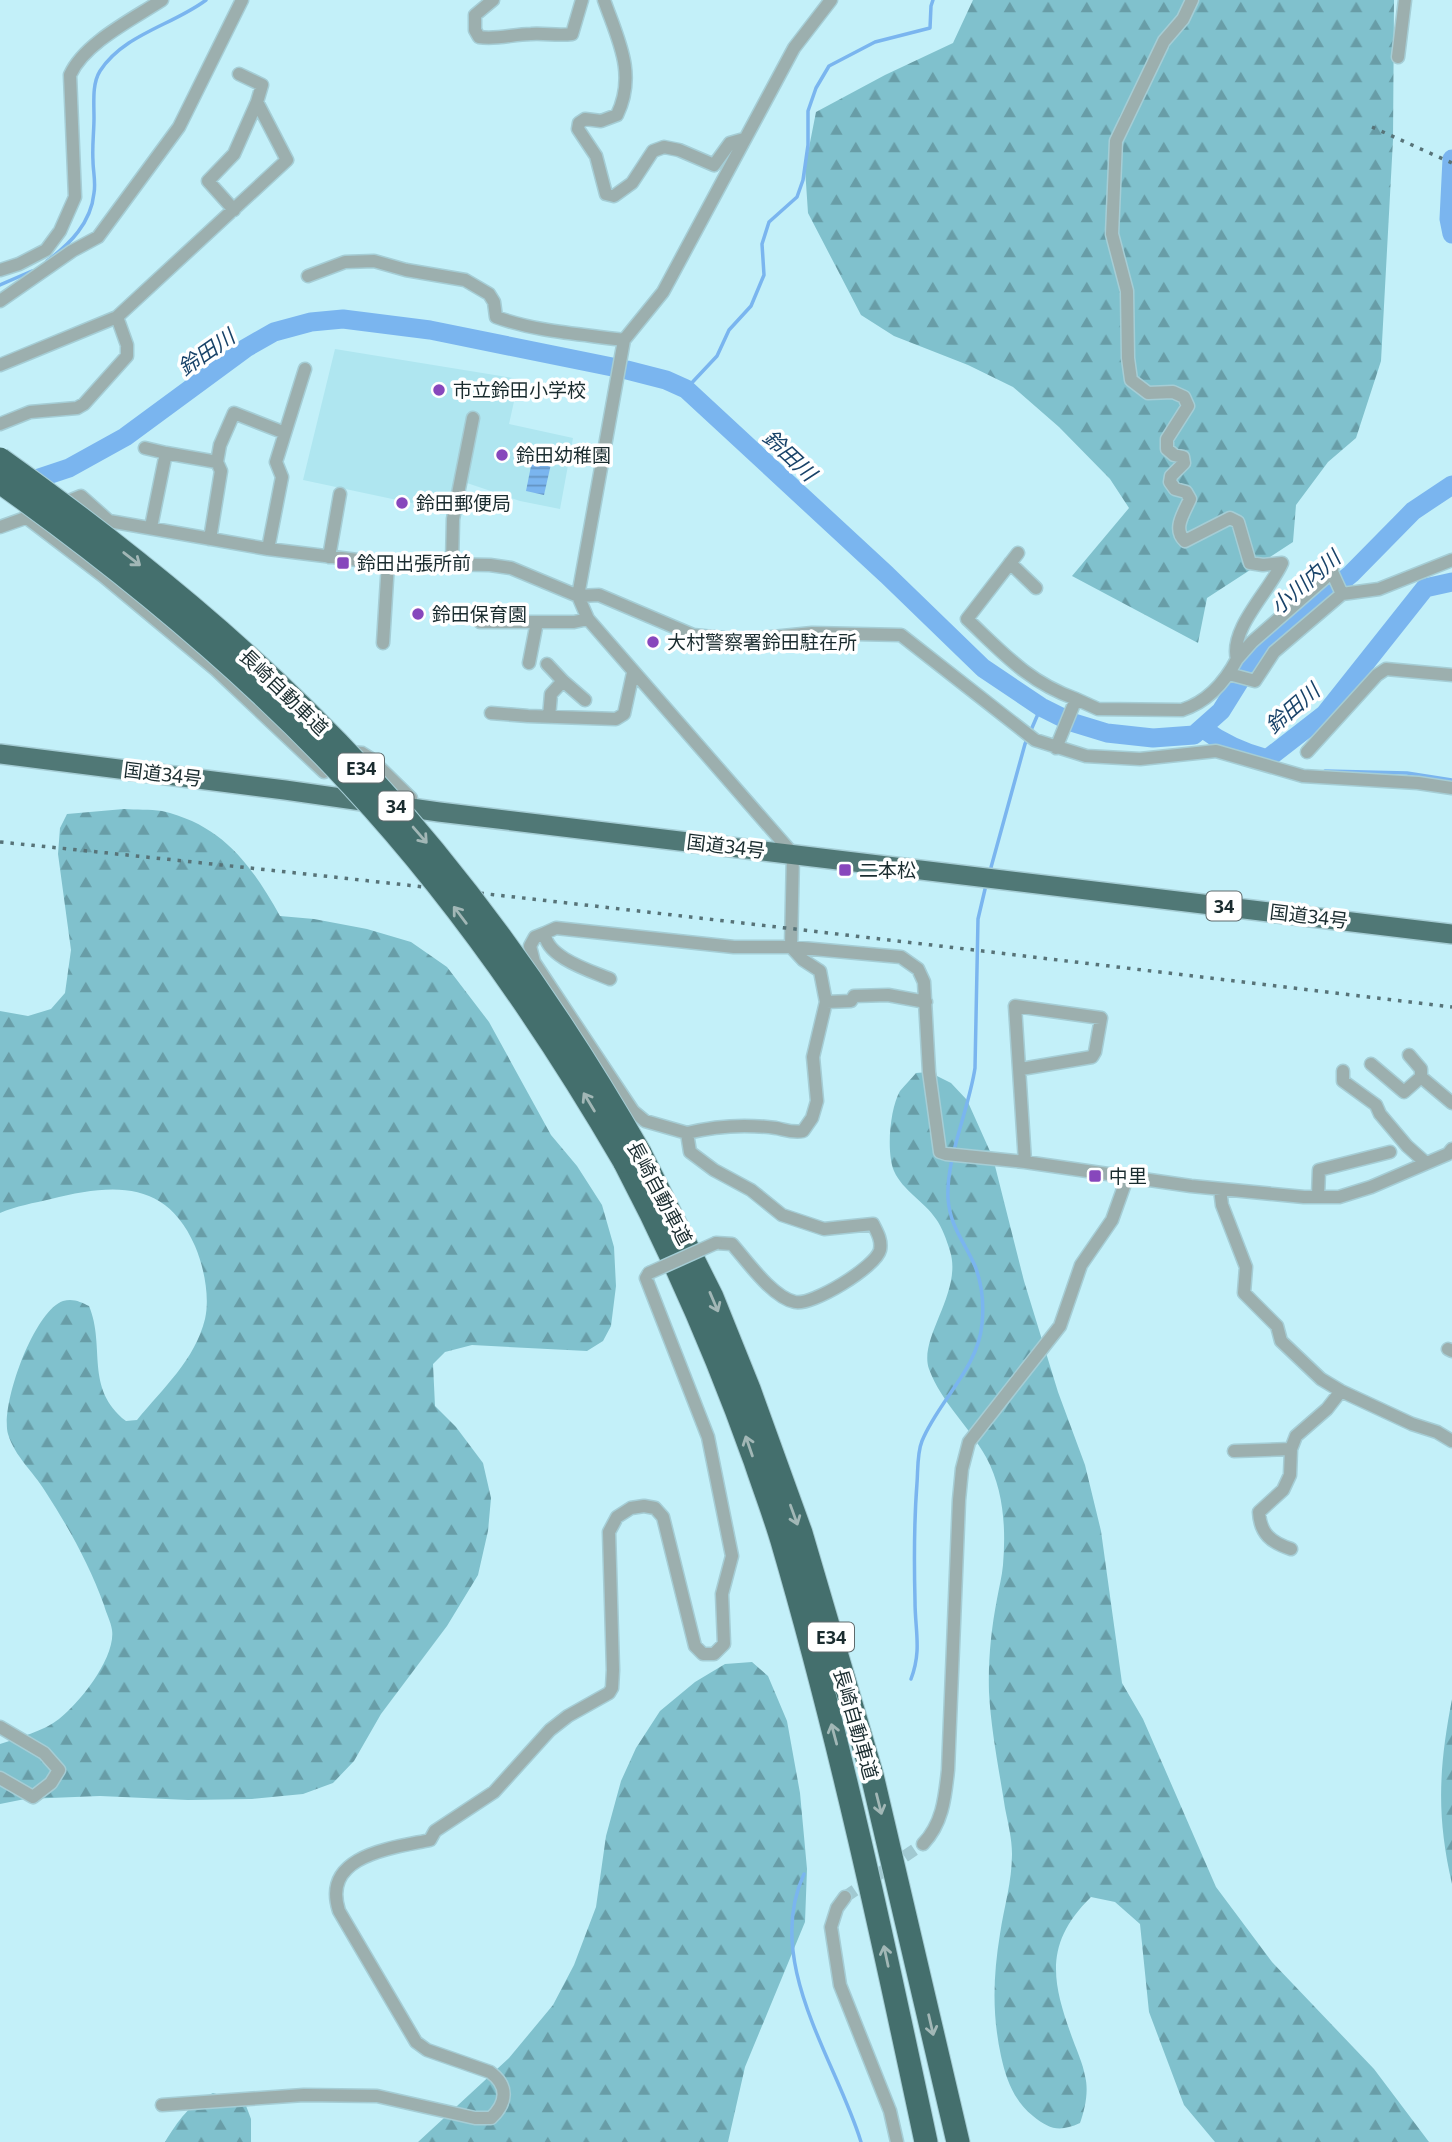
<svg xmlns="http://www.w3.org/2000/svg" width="1452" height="2142" font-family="'Noto Sans','Noto Sans JP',sans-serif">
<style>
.built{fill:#afe6f0}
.forest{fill:url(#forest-firs)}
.water{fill:url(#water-rules)}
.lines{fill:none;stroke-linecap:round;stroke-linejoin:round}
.stream{stroke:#7ab5ef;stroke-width:3.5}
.river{stroke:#7ab5ef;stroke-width:19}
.minor-tunnel{stroke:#a1c9d1;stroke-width:12;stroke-dasharray:12 6;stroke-linecap:butt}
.minor-casing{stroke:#a5cdd5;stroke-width:15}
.trunk-casing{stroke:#a5cdd5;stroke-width:22}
.motorway-casing{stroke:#a5cdd5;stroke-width:25}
.minor{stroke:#9cafae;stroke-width:12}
.trunk{stroke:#507876;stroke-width:19}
.motorway{stroke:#446f6d;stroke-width:23}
.rail{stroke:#577378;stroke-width:3.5;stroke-dasharray:3.5 7;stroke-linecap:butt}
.minor-bridge-casing{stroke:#a5cdd5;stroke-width:15;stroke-linecap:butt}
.motorway-bridge-casing{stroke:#a5cdd5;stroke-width:25;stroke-linecap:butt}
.minor-bridge{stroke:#9cafae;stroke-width:12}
.motorway-bridge{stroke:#446f6d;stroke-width:23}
.oneway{stroke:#a2b7b6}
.poi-dot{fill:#8747bc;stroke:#fff;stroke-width:2.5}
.labels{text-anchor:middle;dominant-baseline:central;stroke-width:7;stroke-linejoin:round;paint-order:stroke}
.shield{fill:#fff;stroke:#5f6b6d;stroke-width:2}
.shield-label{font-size:18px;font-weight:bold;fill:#1a2c2f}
.poi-label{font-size:19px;fill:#1a2c2f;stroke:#fff;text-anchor:start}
.street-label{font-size:19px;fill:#1a2c2f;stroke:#fff}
.water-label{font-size:21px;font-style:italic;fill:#194369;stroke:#fff}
</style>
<defs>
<pattern id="forest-firs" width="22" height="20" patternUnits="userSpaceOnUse" patternTransform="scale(1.75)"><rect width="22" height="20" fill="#80c1cd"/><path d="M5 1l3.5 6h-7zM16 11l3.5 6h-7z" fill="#689da7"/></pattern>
<pattern id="water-rules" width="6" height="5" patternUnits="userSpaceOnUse" patternTransform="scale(1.75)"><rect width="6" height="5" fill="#7ab5ef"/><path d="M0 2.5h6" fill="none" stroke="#6393c2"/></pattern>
</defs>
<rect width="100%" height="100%" fill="#c3f0f9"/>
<!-- built -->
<path class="built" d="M335,349L519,379L509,424L573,438L560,509L520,501L464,482L449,511L303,480Z"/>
<!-- forest -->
<path class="forest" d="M973,0H1394L1393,140L1381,361L1356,438L1328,462L1296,505L1293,542L1207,598L1198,643L1072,576L1129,508L1110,479L1059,427L1013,387L968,365L894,336L861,315L808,213L805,168L816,112L885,75L953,43Z
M124,809C136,810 150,809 162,811C222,825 251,864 280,916L314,919L367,929L411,942L447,967L489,1022L551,1135L577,1166L602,1205L614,1247L616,1286L611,1326L603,1341L587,1351L472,1345L445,1352L433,1364L435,1406L456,1427L483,1463L491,1498L488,1531L478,1575L447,1626L381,1714L354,1761L333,1783L303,1794L252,1799L188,1800L100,1796L25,1799L0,1804V1744C18,1738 44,1731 59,1719C80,1703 116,1657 112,1630C111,1622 106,1613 104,1605C89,1564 69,1528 45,1491C33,1471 15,1457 8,1434C0,1405 34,1311 63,1301C73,1298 81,1302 89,1306C106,1347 84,1388 126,1421L137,1420C163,1388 195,1360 205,1319C210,1297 204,1267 195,1246C166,1179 112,1184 51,1199C34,1203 16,1206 0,1213V1011L28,1016L51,1009L65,993L71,950L58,854L60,828L67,814Z
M929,1072L951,1083L967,1100L993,1158L1024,1281L1058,1392L1085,1465L1101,1531L1122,1683L1143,1719L1216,1887L1272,1962L1374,2069L1429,2142H1215L1184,2105L1149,2012L1140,1924L1115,1902L1091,1897C1043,1944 1052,1983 1073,2040C1077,2051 1083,2064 1085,2076C1089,2091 1085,2109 1080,2123C1060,2132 1050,2130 1033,2116C1014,2101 1006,2079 1001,2056C992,2014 993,1977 1000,1934C1004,1907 1012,1882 1012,1854C1012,1839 1008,1823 1005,1808C999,1769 991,1731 989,1692C988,1661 991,1630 997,1599C999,1588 1002,1576 1003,1565C1006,1529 1004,1490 986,1457C969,1426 941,1402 929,1369C918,1338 963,1292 950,1251C947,1241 942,1227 936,1219C924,1201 903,1191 894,1171C886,1152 890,1108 900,1091C905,1085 911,1079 916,1073Z
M752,1662L768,1676L787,1721L800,1793L807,1869L805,1922L745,2067L728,2142H418L509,2058L553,2005L574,1965L596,1907L606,1836L621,1781L636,1748L660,1711L695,1682L725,1664Z
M1452,1699V1884C1436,1815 1439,1767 1452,1699Z
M213,2093L245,2103L251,2119V2142H165C178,2121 190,2103 213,2093Z"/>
<!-- water -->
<path class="water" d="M534,451L553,455L544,495L526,491Z"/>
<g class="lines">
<!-- stream -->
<path class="stream" d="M47,261C70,244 91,223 94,193C96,182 93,171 93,161C92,146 94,132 94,118C94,102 92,84 100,71C124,34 173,25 206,0
M0,285L32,271
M686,389L717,356L729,330L751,306L764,275L762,244L769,222L797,197L803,180L808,145V111L816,88L829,66L875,42L930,28L931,6L933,0
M1325,771L1407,773L1452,780
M990,871L1025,744L1041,707
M911,1679C922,1650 915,1631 915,1601C914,1562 914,1522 917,1483C918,1471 917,1453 922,1441C938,1401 978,1369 982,1324C984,1305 982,1284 975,1266C964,1241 950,1227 948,1198C946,1158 969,1109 975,1068L978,919L986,885
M804,1874C763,1962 836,2060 861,2142"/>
<!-- river -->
<path class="river" d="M1452,159L1449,219L1452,234
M18,485L69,468L125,437L246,348L274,332L311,322L343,319L430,330L627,370L666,380L686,389L887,575L983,668L1041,707L1071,722L1107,733L1153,738L1194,735L1221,711L1254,658L1269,642L1351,574L1413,511L1452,485
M1202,728C1222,743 1242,752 1267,759L1325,714L1425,588L1452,582"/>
<!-- minor-tunnel -->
<path class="minor-tunnel" d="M845,1897L923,1844"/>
<!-- minor casing -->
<g class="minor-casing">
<path id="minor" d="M493,0L475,15V30L479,37C497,40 513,34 531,34C545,33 558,36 572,34L582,0
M604,0C618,40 637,74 617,115L601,121L585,119L579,123L578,129L596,156L606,194L614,196L632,183L653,151L664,147L679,150L714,165L730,143L744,139
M1398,57L1405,0
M234,210L208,181L234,154L257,102
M0,270L19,264L46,250L60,231L75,197L70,75C84,43 133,19 162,0
M308,276L345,262L374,261L406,270L465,280L489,294L494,302L496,317C537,332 581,334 624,340
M0,301L72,251L98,237L179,127L242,0
M0,365L117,317L287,160L257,102L262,85L239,74
M0,424L30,412L77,408L84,404L127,356V345L117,317
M285,433L305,369
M145,448L166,453
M217,462L220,445L234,413L285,433L276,462L282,477L268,549
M59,505L81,496L109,521L268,549L382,563L490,565L511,568L578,596L599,595L693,635L742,640L812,633L901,635L1035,740L1086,756L1140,759L1216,751L1303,776L1418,783L1452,788
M27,518L103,576L216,670L324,772
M0,527L42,512
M151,527L166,453L217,462L221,471L210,539
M1018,553L967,619C1003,653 1028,682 1076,699
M329,557L340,494
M1333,558L1332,572L1342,594
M1010,563L1036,588
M452,564L453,519L473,418
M480,622H574L588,619
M383,643L388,563
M1237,659L1252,642L1332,572
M529,663L537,622
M547,664L563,681
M1229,674L1255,681L1274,652L1342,594L1379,589L1452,560
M491,713L528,716L616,719L624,714L633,673
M549,717L551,694L563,681L585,700
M1056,748L1076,699L1098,709L1182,710C1207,702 1225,682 1237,659C1229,629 1271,589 1282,563L1263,565L1250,563L1238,522L1230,518L1185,541C1172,529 1184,513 1190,499L1186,492L1175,489L1170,482L1171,476L1184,463L1183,457L1174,455L1167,449V439L1188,406L1184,397L1173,392L1148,393L1131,380L1128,358L1127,291L1112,234L1116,141L1164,41L1183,19L1192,0
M349,752L362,753L370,758L411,798V808
M1307,752L1377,675L1386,669L1452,675
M545,933L535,937L530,946L534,962L633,1111L645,1121L687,1133
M610,979C591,971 545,957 545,933L556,928L734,947H791L901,957L918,969L924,982L929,1072L940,1152L946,1154L1025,1162L1191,1186L1304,1197H1339L1371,1187L1448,1154L1452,1149
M826,1002L851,1001L854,996L888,995L926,1002
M1409,1055L1421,1069V1077L1452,1103
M1371,1064L1404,1092L1421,1077
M1021,1069L1092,1057L1095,1052L1101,1018L1015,1006L1025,1162
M1343,1071V1081L1376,1105L1380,1114L1407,1146L1426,1163
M1220,1189L1222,1205L1246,1267L1244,1293L1277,1326L1281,1341L1321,1379L1341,1391L1412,1424L1437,1432L1452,1441
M1318,1196L1319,1170L1390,1152
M716,1243L732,1244C747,1261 772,1297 795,1302C812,1306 876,1267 880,1250C882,1240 877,1232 873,1224L824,1229L782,1215L751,1190L714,1170L690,1152L687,1133C715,1126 746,1124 776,1128C786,1130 793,1133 803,1131L812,1118L817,1101L813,1057L826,1002L820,971L803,960L791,947L793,854L588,619L578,596L624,340L663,292L794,48L831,0
M1448,1349L1452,1351
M1234,1451L1291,1449
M1291,1549C1272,1543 1260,1534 1259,1512L1283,1490L1290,1475L1291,1449L1296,1436L1327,1409L1341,1391
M0,1727L44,1753L59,1770L51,1783L33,1797L0,1778
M923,1844C943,1823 945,1797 948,1770L959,1500L962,1469L969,1442L1060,1326L1081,1265L1112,1220L1127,1178
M845,1897L837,1908L831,1927L840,1985L890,2111L897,2142
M162,2105L304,2095L377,2096L475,2118H491C507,2103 509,2086 490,2072L427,2050L416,2042L339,1911C321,1855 392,1848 430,1840L435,1831L494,1792L550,1730L568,1716L609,1693L612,1688L613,1670L609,1532L617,1517L631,1508L644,1506L655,1508L663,1517L695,1646L703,1654H714L724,1644L722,1594L732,1556L708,1437L646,1278L649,1273"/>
</g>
<!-- trunk casing -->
<g class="trunk-casing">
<path id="trunk" d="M0,754L285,790L439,812L1452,934"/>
</g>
<!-- motorway casing -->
<g class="motorway-casing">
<path id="motorway" d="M640,1153L712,1297L749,1389L801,1533L872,1775L958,2142
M624,1161C675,1258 718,1357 755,1461C764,1488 774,1514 782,1541C840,1739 883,1940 926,2142"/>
</g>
<!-- minor -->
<use href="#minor" class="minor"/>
<!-- trunk -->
<use href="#trunk" class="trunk"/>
<!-- motorway -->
<use href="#motorway" class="motorway"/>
<!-- rail -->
<path class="rail" d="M1372,127L1452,163
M0,842C485,891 968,949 1452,1007"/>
<!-- minor-bridge casing -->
<g class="minor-bridge-casing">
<path id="minor-bridge" d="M649,1273L716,1243"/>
</g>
<!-- motorway-bridge casing -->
<g class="motorway-bridge-casing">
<path id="motorway-bridge" d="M0,459C130,552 256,654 365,772C472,888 562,1017 640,1153
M0,482C126,572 247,671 352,785C458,899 546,1027 624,1161"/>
</g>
<!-- minor-bridge -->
<use href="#minor-bridge" class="minor-bridge"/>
<!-- motorway-bridge -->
<use href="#motorway-bridge" class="motorway-bridge"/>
</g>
<!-- one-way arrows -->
<defs><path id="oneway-shaft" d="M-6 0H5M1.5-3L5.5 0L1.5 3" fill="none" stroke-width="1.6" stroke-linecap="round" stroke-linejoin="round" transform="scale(1.75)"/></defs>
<g class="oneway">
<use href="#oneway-shaft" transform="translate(132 559) rotate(38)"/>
<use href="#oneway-shaft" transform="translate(420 835) rotate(49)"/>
<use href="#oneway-shaft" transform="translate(460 915) rotate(-127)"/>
<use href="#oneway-shaft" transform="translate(589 1102) rotate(-121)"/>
<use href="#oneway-shaft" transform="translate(714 1302) rotate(67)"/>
<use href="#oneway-shaft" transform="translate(749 1446) rotate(-109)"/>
<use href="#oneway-shaft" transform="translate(794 1515) rotate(70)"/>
<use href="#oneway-shaft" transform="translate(834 1734) rotate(-105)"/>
<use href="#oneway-shaft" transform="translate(879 1804) rotate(76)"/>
<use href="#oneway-shaft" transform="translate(886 1956) rotate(-102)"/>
<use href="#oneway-shaft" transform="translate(931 2025) rotate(77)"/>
</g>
<!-- markers -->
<g class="poi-dot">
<circle cx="439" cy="390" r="7"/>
<circle cx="502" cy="455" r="7"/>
<circle cx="402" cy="503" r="7"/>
<rect x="336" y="556" width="14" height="14" rx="3.5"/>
<circle cx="418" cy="614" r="7"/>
<circle cx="653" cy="642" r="7"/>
<rect x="838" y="863" width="14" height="14" rx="3.5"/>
<rect x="1088" y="1169" width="14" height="14" rx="3.5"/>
</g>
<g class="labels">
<!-- shield labels -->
<g class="shield">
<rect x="338" y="753.5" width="46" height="29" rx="5"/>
<rect x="378.5" y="791.5" width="35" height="29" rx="5"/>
<rect x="1206.5" y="891.5" width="35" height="29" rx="5"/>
<rect x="808" y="1622.5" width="46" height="29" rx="5"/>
</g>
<g class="shield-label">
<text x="361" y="768">E34</text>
<text x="396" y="806">34</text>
<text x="1224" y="906">34</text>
<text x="831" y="1637">E34</text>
</g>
<!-- poi labels -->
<g class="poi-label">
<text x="453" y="390">市立鈴田小学校</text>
<text x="516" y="455">鈴田幼稚園</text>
<text x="416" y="503">鈴田郵便局</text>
<text x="357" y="563">鈴田出張所前</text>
<text x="432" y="614">鈴田保育園</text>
<text x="667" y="642">大村警察署鈴田駐在所</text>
<text x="859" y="870">二本松</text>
<text x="1109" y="1176">中里</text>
</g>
<!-- street labels -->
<g class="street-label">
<text transform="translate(284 692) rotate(44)">長崎自動車道</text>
<text transform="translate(163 774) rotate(7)">国道34号</text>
<text transform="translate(726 846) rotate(7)">国道34号</text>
<text transform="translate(1309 916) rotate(7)">国道34号</text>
<text transform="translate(660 1193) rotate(62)">長崎自動車道</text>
<text transform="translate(856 1724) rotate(74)">長崎自動車道</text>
</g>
<!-- water labels -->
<g class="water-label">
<text transform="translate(206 352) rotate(-35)">鈴田川</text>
<text transform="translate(790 455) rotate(43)">鈴田川</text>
<text transform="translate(1305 582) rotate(-41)">小川内川</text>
<text transform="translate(1292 708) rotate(-41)">鈴田川</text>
</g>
</g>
</svg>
